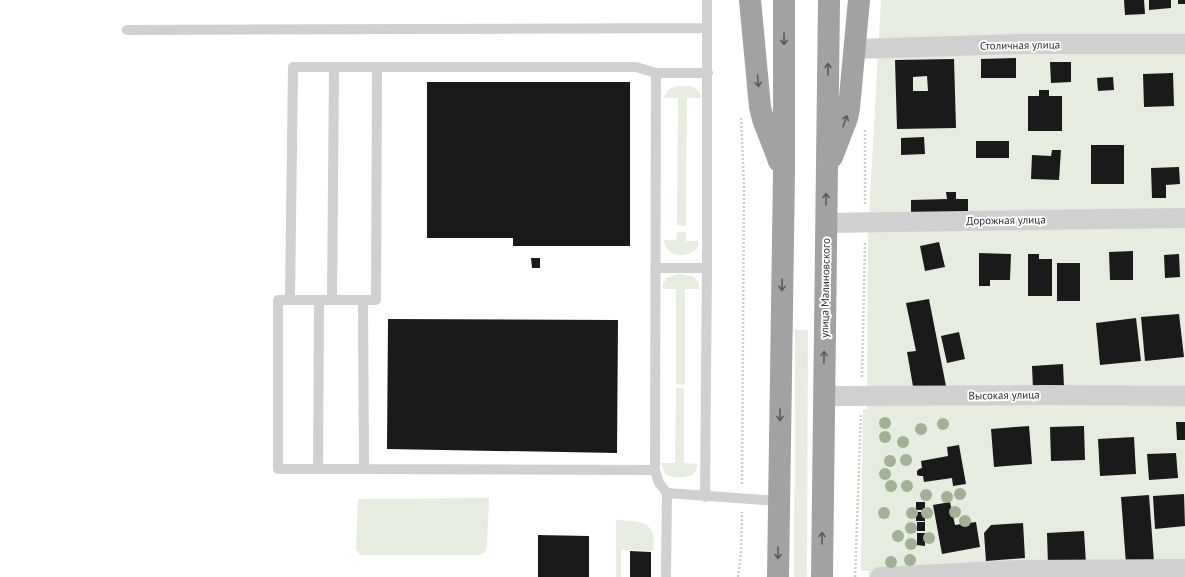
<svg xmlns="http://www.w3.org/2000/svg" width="1185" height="577" font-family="'PT Sans',sans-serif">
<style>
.green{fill:#e6ecdf}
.building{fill:#1a1a1a;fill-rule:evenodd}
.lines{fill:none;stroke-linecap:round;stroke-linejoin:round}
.path{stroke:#cdcdcd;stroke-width:2.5;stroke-dasharray:2 2;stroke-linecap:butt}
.service{stroke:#d0d0d0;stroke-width:10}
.minor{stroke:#d0d0d0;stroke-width:20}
.trunk{stroke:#a2a2a2;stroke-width:22}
.tree{fill:#a2b095}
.oneway{stroke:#5a5a5a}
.labels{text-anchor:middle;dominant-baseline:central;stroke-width:4;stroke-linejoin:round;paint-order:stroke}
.street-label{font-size:11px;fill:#333;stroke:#fff}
</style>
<rect width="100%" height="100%" fill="#fff"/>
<!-- green -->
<path class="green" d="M881,0H1185V577H869V571H861L863,409H867L868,232Z
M679,86C690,86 698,85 701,98H687L686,226L677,225L678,98H664C666,90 671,87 679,86Z
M677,232H686V241H699L697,249C686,258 666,258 664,240H676Z
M679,274L694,277L699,284V289H685V385L676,384V289H663V284L667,278Z
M795,330H808L807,577H794Z
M676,388H684V463L697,464V468L693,475C682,478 674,479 665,474L661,463H675Z
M489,498L487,546L486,551L480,555H361L356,550L358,499Z
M616,520C641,522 657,519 653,551L621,550V577H616Z"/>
<!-- building -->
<path class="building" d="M1124,0H1144L1145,14L1125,15Z
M1149,0H1171V8L1149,10Z
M1178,0H1185V4H1178Z
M1016,58V78H981V59Z
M954,59L956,128L897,129L895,60ZM927,76L928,91H913V77Z
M1050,62H1071V82L1051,83Z
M1173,73L1174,106L1144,107L1143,74Z
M1113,77L1114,90L1098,91L1097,78Z
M427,82H630V246H513V238H427Z
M1039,90H1049V96H1062V131H1028V96H1039Z
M924,137L925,154L901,155V138Z
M976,141H1009V158H976Z
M1091,145H1124V184H1091Z
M1052,150H1061L1059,180L1031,179L1032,155L1051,156Z
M1179,167L1180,184L1166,185V198H1152L1151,168Z
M946,192H956V199H968V214L911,215V200L947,199Z
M939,242L945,267L925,271L920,246Z
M1133,251V280H1110L1109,252Z
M979,253L1011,254L1010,280H990V286H979Z
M1028,254H1039V259H1052V296H1028Z
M1179,254L1180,277L1165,278L1164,255Z
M531,258H540V268H532Z
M1057,263H1080V301H1057Z
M929,299L946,386L914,392L907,352L916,351L906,303Z
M1179,314L1184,357L1145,361L1141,317Z
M1136,318L1141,361L1100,365L1096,323Z
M388,319L618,320L617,453L387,449Z
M959,332L965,359L947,363L941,336Z
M1063,364L1064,387L1033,389L1032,366Z
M1176,422H1185V440H1177Z
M1029,426L1032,464L994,467L991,429Z
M1084,426L1085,460L1051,461L1050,427Z
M1134,437L1136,474L1100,476L1098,439Z
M959,445L966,484L953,486L952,478L924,482L923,476H920L917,475V471L919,469L922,468L921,461L948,456L947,447Z
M1176,453L1178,478L1149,480L1147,454Z
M1184,494L1185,526L1155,529L1153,496Z
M1149,495L1154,562L1126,564L1121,497Z
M916,502H925V510H916Z
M950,502L955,525L976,522L980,547L942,554L933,505Z
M916,512H925V521H916Z
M917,522H925V531H917Z
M1023,523L1025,558L986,561L984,533L991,525Z
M1084,531L1086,564L1048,566L1047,533Z
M917,533H925V546L917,545Z
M538,535L589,536V577H538Z
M630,551L651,552V577H630Z"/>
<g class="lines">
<!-- path -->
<path class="path" d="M741,118L744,185L742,485
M865,130V205
M862,377L865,242
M738,577L741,554L742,512
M855,577L861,414"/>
<!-- service -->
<path class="service" d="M127,30L707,28
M708,73H656L655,470L659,483L667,493L778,501
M655,268H707V0
M290,300H363
M332,300L334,67
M318,469L319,300
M364,469H278V300H290L293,67H377
M655,470L364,469L363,300H376L377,67H636L656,73
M705,497L707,268
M666,577L667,493"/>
<!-- minor -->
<path class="minor" d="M855,49L1020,44H1185
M826,223L1185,218
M824,396L1047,395L1185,396
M880,577L1020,570L1185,569"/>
<!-- trunk -->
<path class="trunk" d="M750,0L760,107L763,119L779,161
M832,157L847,118L849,108L859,0
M778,577L784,172V0
M822,577L829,0"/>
</g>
<!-- trees -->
<g class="tree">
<circle cx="885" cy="423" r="6"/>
<circle cx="943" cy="424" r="6"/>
<circle cx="921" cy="429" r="6"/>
<circle cx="885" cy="437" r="6"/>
<circle cx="903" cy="442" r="6"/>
<circle cx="906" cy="460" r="6"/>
<circle cx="890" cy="461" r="6"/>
<circle cx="885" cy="474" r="6"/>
<circle cx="891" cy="486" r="6"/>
<circle cx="907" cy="486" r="6"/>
<circle cx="960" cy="494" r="6"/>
<circle cx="926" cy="495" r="6"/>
<circle cx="947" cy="497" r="6"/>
<circle cx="955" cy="512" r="6"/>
<circle cx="884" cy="513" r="6"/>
<circle cx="912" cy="513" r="6"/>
<circle cx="927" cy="513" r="6"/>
<circle cx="965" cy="521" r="6"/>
<circle cx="911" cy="528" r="6"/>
<circle cx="898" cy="536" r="6"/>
<circle cx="929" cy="538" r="6"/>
<circle cx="911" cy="544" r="6"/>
<circle cx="910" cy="560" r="6"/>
<circle cx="891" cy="562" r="6"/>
</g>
<!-- one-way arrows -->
<defs><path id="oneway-shaft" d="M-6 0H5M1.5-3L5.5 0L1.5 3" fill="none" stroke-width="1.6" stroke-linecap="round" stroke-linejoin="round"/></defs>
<g class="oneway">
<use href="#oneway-shaft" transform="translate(784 39) rotate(90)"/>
<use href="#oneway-shaft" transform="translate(828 69) rotate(-89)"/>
<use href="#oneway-shaft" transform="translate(758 81) rotate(85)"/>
<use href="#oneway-shaft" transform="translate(845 121) rotate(-71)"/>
<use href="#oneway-shaft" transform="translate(826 199) rotate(-90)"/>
<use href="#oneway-shaft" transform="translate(782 285) rotate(91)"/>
<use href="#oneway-shaft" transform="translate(824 357) rotate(-89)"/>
<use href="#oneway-shaft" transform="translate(780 415) rotate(91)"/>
<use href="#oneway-shaft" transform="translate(822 538) rotate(-89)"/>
<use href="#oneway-shaft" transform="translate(778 553) rotate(90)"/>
</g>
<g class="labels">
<!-- street labels -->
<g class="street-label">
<text transform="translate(1020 45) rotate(-1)">Столичная улица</text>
<text transform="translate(1006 220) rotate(-1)">Дорожная улица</text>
<text transform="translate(825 288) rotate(-89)">улица Малиновского</text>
<text transform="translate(1004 395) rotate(-1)">Высокая улица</text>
</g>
</g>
</svg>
